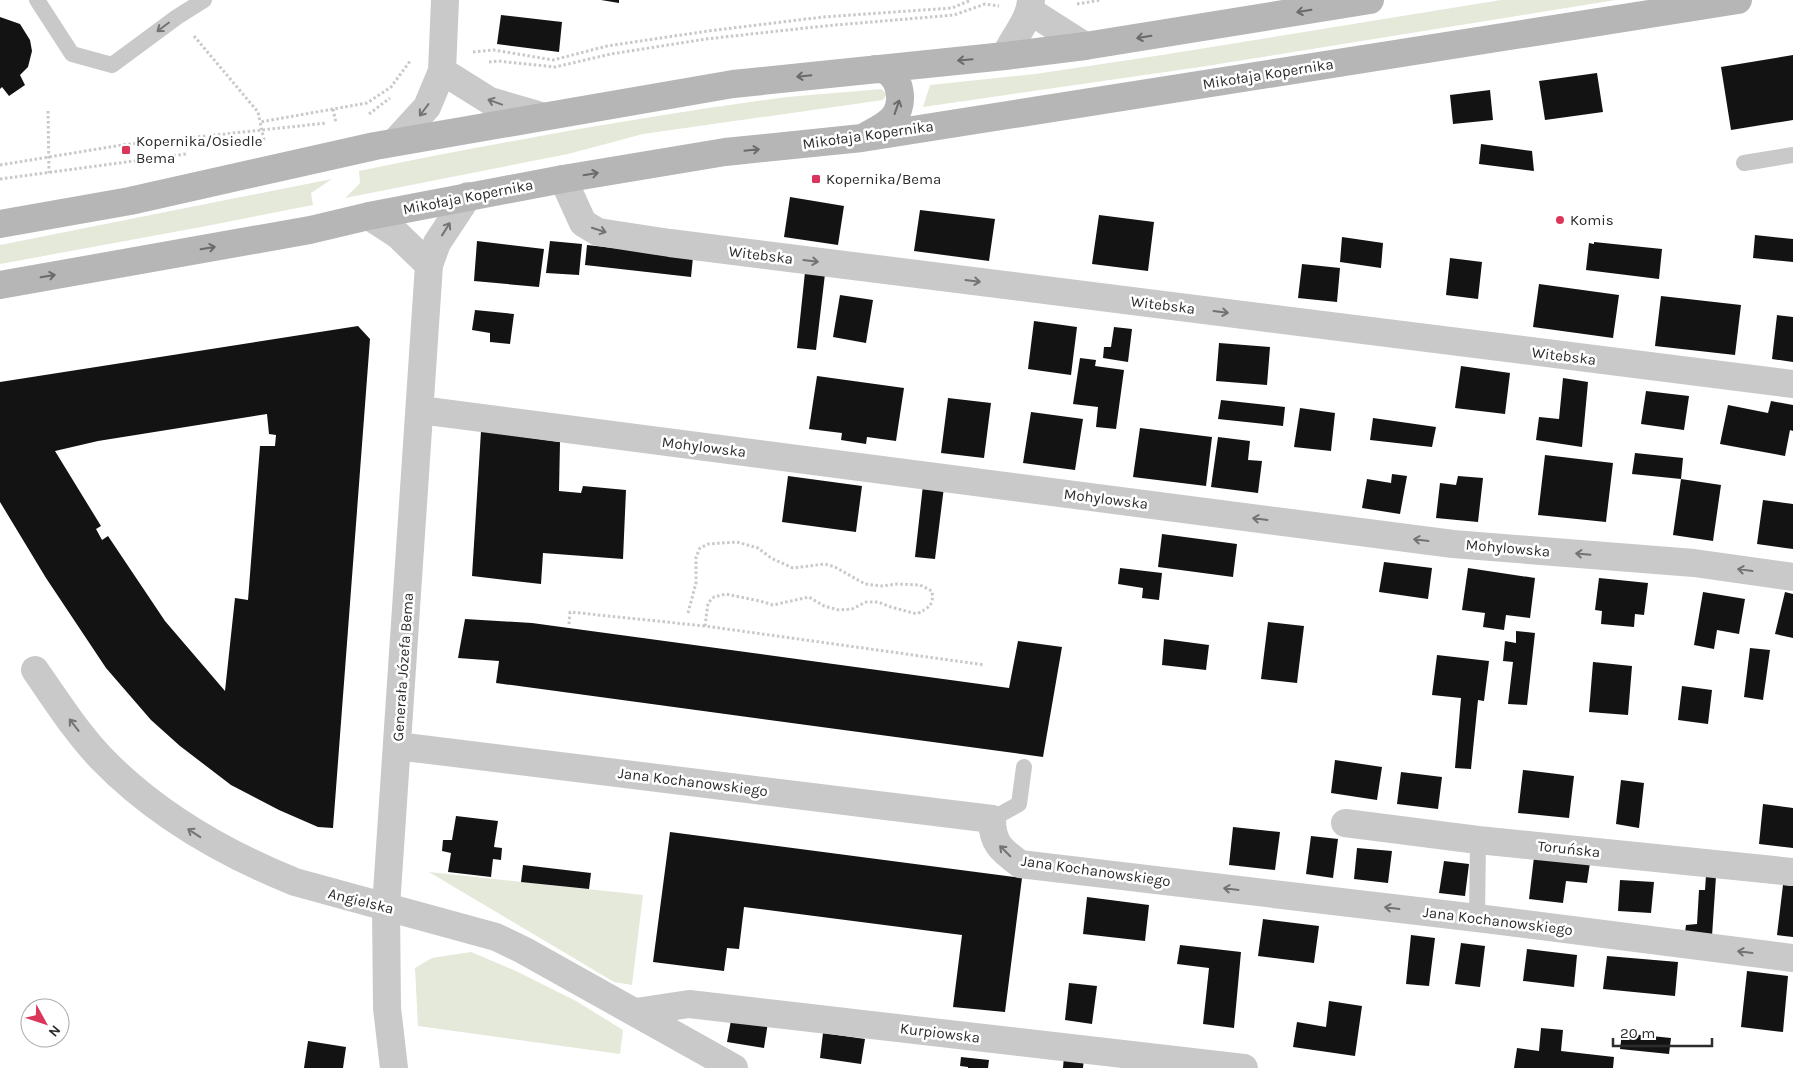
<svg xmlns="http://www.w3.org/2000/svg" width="1793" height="1068" font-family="Karla,sans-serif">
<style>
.green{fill:#e4e9da}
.building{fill:#131313;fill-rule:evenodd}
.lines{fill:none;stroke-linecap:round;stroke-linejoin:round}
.path{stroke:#c9c9c9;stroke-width:3;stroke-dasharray:2.5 2.5;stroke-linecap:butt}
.service{stroke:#c9c9c9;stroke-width:16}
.minor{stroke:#c9c9c9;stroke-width:28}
.secondary{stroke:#b6b6b6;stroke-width:28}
.oneway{stroke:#6a6a6a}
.oneway2{stroke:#737373}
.poi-dot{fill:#db365a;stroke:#fff;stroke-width:2}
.labels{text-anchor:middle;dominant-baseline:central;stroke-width:5;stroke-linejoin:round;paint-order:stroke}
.street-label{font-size:15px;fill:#2c2c2c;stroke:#fff}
.poi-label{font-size:15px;fill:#2c2c2c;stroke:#fff;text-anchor:start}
</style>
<rect width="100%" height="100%" fill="#fff"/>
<!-- green -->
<path class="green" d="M1501,0H1616L1200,67L923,107L930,85L1035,74L1162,55Z
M881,89L887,94L883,100L643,134L568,154L345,198L360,183L359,171C496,143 634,118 772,99C808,94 845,93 881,89Z
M332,179L311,193L313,205L201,227L0,264V245Z
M429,872L643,895L632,985L614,982Z
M471,952L516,971L576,1001L623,1030L620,1054L418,1026L415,968L432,958Z"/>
<!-- building -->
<path class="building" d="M601,0H619V3Z
M501,15L562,22L559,52L497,44Z
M0,17L20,24L30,40L32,51L28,67L20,75L25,85L9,96L2,87L0,89Z
M1793,55V120L1731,130L1721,67Z
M1597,73L1603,112L1545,120L1539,81Z
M1490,90L1493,120L1453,124L1450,95Z
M1481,144L1532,151L1534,171L1479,164Z
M790,197L844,206L838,245L784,237Z
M920,210L995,219L989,261L914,251Z
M1099,215L1154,222L1148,271L1092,264Z
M1755,235L1793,239V262L1753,258Z
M1342,237L1383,243L1381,268L1340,262Z
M477,241L544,249L539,287L474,281Z
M550,241L582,244L579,275L546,273Z
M1594,242L1662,249L1659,279L1586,270L1589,243L1594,244Z
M587,245L693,257L691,277L585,265Z
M1450,258L1482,262L1478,299L1446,295Z
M1302,264L1340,268L1337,302L1298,298Z
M805,272L825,274L816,350L797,348Z
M1539,284L1619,295L1613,338L1533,327Z
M840,295L873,300L866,343L833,337Z
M1661,296L1741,305L1735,355L1655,346Z
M475,310L514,314L510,344L490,342V333L472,330Z
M1777,315L1793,317V362L1772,359Z
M1034,321L1077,327L1071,375L1028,369Z
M358,326L370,339L333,828L318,827L279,810L231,785L180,746L151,720L106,668L46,578L0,502V382ZM267,414L269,434L276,435L275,446H260L248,600L235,598L225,691L165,621L108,536L102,540L96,529L101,526L55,451L98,441Z
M1114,327L1132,329L1128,362L1103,358L1104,347H1111Z
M1219,343L1270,347L1267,385L1216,381Z
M1080,358L1096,360L1095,366L1124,370L1116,429L1096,427L1098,407L1073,404Z
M1461,366L1510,373L1505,414L1455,408Z
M817,376L904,388L896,441L867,437L866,444L841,440L842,433L809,429Z
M1563,378L1588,382L1582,447L1536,440L1539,417L1559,419Z
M1646,391L1689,396L1684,430L1641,424Z
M948,398L991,403L984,458L941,453Z
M1221,400L1285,407L1283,426L1218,419Z
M1771,401L1793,405V431L1790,430L1785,456L1720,444L1728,405L1768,413Z
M1300,408L1335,413L1331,451L1294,447Z
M1031,412L1083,419L1075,470L1023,463Z
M1373,418L1436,427L1432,447L1370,440Z
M1140,428L1212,437L1206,486L1133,477Z
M481,431L560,442L559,491L581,493L583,486L626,490L623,559L543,553L541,584L472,576Z
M1218,437L1250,441L1248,460L1262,461L1258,493L1211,487Z
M1635,453L1683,458L1681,479L1721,485L1713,541L1673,535L1681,479L1632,474Z
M1545,455L1613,463L1606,522L1538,515Z
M1392,474L1407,476L1400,514L1362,508L1367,479L1391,483Z
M788,476L862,486L856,532L782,522Z
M1458,476L1483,478L1478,522L1436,518L1440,483L1456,485Z
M923,485L944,487L935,559L915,557Z
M1763,500L1793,504V549L1757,544Z
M1162,534L1237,544L1233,577L1158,567Z
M1384,562L1432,568L1428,599L1379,592Z
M1120,568L1162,573L1159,600L1142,598L1143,588L1118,584Z
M1468,568L1535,578L1530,618L1506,615L1504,630L1483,627L1485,613L1462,610Z
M1599,578L1648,583L1644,615L1635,614L1634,627L1601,624L1602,611L1595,610Z
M1703,592L1745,599L1739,634L1717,630L1714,649L1694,645Z
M1785,592L1793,594V638L1775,634Z
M465,619L532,623L1009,688L1018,641L1062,647L1043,757L496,683L499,661L458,658Z
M1268,622L1304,626L1297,683L1261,679Z
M1516,631L1535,633L1527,705L1508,704L1513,662L1503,661L1505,641L1516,643Z
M1164,639L1209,645L1206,670L1162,665Z
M1750,648L1770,650L1763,700L1744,697Z
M1437,655L1489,661L1484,701L1478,700L1471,769L1455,768L1461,698L1432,695Z
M1593,662L1632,666L1628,715L1589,712Z
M1682,686L1712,690L1708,724L1678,720Z
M1335,760L1382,767L1377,800L1331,793Z
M1523,770L1574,776L1569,818L1518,813Z
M1401,772L1442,777L1438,809L1397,804Z
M1621,780L1644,783L1639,828L1616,824Z
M1763,804L1793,808V848L1759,844Z
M456,816L498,821L494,847L502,848L501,860L493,859L491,877L448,872L451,853L442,851L443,840H452Z
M1233,827L1280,832L1275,870L1229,865Z
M670,832L1022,878L1005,1012L953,1007L962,935L744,907L739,949L727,948L724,971L653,962Z
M1311,836L1338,839L1333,878L1306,874Z
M1357,848L1392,851L1388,883L1354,879Z
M1534,857L1590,863L1587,883L1566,881L1563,903L1529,899Z
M1444,861L1469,864L1465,896L1439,893Z
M523,865L591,873L589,889L521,882Z
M1706,875L1716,876L1712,936L1685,933L1686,925L1697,924L1699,890H1705Z
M1620,880L1654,882L1651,913L1618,911Z
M1783,885L1793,886V937L1777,935Z
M1087,897L1149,905L1145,941L1083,934Z
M1263,919L1319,926L1314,963L1258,956Z
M1411,935L1435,938L1429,986L1406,984Z
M1461,943L1485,946L1480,987L1455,984Z
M1180,945L1241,952L1234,1028L1203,1024L1209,968L1177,964Z
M1527,949L1577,955L1574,987L1523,981Z
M1607,956L1678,962L1675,996L1603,989Z
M1747,971L1788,976L1783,1032L1741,1027Z
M1069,983L1097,986L1092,1024L1065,1020Z
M1329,1001L1362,1006L1355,1056L1293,1047L1297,1022L1326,1027Z
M732,1015L768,1022L764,1048L727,1042Z
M1541,1028L1563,1030L1561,1051L1614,1057L1613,1068H1514L1517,1048L1539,1051Z
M823,1033L865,1039L861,1064L820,1058Z
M1622,1033L1671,1038L1669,1054L1620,1049Z
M308,1041L346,1047L343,1068H304Z
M1064,1056L1084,1058L1083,1068H1063Z
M961,1057L989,1060L988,1068H968V1067L960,1066Z"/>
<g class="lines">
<!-- path -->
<path class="path" d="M1077,4L1101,0
M194,36L258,112L260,122
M473,52L494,50L553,60L607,46L708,31L823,17L952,8L971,0
M489,62L498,61L555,67L611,54L706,39L824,26L954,15L985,4L999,6
M333,109L336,123
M48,111L49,173
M369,114L390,98
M264,140L260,122L367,103L391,87L411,60
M0,165L122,145L327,123
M0,179L186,154
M688,613L696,583V557L700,548L708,544L737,542L758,548L771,558L793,568L825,564L835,567L865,584L882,586L897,584L920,585L932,591C934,606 929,607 917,614L891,607L878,602H866L852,609L839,610L824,606L809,597L773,605L760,601L726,594L714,597L708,603L705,626L985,665
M569,624L570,612L705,626"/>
<!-- service -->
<path class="service" d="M37,0L72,54L112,65L177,17L204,0
M1744,163L1793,155
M992,819L1019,804L1024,767
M1477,918L1478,840"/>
<!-- minor -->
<path class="minor" d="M1030,11L1085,46
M1005,56C1013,38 1030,20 1031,0
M442,71L490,101L541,116
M395,142L427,107L442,71L445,0
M563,179L583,223L598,232L670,243L1793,384
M369,216L398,235L429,265
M420,410L1453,544L1694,563L1793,577
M35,670C56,700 76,732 101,758C156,815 223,853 295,882L496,937L523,950L734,1068
M397,746L992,819C992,843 1001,850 1020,864L1477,918L1793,958
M1345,823L1478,840L1793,872
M636,1012L689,1004L1244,1068
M394,1068L387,1008L386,907L429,265L437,243L468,196"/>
<!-- secondary -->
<path class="secondary" d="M866,136C875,131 886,126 893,118C904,105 902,81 887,71C884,70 879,69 875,69
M0,224L130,201L375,146L733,84L1005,56L1085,46L1370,0
M0,285L310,230L369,216L563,179L725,152L862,138L1738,0"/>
</g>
<!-- one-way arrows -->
<defs><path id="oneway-shaft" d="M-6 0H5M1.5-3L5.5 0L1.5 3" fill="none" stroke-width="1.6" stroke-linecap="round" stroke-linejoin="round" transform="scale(1.25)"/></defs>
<g class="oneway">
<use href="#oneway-shaft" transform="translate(1304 11) rotate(171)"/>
<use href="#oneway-shaft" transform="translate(1144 37) rotate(171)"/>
<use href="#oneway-shaft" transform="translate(965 60) rotate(175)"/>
<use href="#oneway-shaft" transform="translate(804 76) rotate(174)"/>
<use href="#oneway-shaft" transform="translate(897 107) rotate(-71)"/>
<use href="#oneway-shaft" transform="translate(752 150) rotate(-6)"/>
<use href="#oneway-shaft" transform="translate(591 174) rotate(-9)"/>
<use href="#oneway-shaft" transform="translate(208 248) rotate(-10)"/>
<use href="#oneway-shaft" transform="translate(48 276) rotate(-10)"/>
</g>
<g class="oneway2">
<use href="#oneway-shaft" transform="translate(163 27) rotate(143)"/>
<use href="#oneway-shaft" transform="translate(495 102) rotate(-160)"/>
<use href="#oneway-shaft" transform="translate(424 110) rotate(127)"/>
<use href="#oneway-shaft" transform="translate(446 229) rotate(-58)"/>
<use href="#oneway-shaft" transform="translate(599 230) rotate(18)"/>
<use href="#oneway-shaft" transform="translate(811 261) rotate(7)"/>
<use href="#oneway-shaft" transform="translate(973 281) rotate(7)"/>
<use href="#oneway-shaft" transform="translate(1221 312) rotate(7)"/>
<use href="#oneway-shaft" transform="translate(1260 519) rotate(-173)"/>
<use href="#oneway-shaft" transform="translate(1421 540) rotate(-173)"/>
<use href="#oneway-shaft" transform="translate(1583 554) rotate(-175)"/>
<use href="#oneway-shaft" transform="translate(1745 570) rotate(-172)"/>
<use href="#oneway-shaft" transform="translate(74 725) rotate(-128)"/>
<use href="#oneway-shaft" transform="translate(194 833) rotate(-147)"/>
<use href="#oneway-shaft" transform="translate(1005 851) rotate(-135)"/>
<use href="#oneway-shaft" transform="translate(1231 889) rotate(-173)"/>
<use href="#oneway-shaft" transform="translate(1392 908) rotate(-173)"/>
<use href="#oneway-shaft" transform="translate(1745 952) rotate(-173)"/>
</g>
<!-- markers -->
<g class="poi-dot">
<rect x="121" y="145" width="10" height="10" rx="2.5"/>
<rect x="811" y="174" width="10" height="10" rx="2.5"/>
<circle cx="1560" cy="220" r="5"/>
</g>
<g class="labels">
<!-- street labels -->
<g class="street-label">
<text transform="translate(1268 74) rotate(-9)">Mikołaja Kopernika</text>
<text transform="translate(868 135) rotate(-8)">Mikołaja Kopernika</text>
<text transform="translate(468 197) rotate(-11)">Mikołaja Kopernika</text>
<text transform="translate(761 255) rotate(7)">Witebska</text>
<text transform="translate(1163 305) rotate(7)">Witebska</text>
<text transform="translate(1564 356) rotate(7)">Witebska</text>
<text transform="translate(704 447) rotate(7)">Mohylowska</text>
<text transform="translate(1106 499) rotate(7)">Mohylowska</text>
<text transform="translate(1508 548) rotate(5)">Mohylowska</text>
<text transform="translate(403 667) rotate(-86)">Generała Józefa Bema</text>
<text transform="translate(693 782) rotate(7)">Jana Kochanowskiego</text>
<text transform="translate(1569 849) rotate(6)">Toruńska</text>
<text transform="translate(1096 871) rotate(8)">Jana Kochanowskiego</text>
<text transform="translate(361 901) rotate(14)">Angielska</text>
<text transform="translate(1498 921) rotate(7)">Jana Kochanowskiego</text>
<text transform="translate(940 1033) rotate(7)">Kurpiowska</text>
</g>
<!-- poi labels -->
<g class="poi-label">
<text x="136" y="141">Kopernika/Osiedle<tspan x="136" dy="17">Bema</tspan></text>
<text x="826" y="179">Kopernika/Bema</text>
<text x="1570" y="220">Komis</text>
</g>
</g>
<!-- north arrow -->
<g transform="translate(45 1023) rotate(130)"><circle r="24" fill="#ffffff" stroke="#ababab"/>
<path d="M0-4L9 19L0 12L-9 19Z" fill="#db365a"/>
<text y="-8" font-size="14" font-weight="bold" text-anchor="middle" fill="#2c2c2c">N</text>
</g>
<!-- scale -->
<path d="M1613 1038v8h99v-8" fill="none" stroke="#2c2c2c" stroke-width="2.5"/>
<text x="1620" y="1038" font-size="15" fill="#2c2c2c" stroke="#ffffff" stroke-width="4" paint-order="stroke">20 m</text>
</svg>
